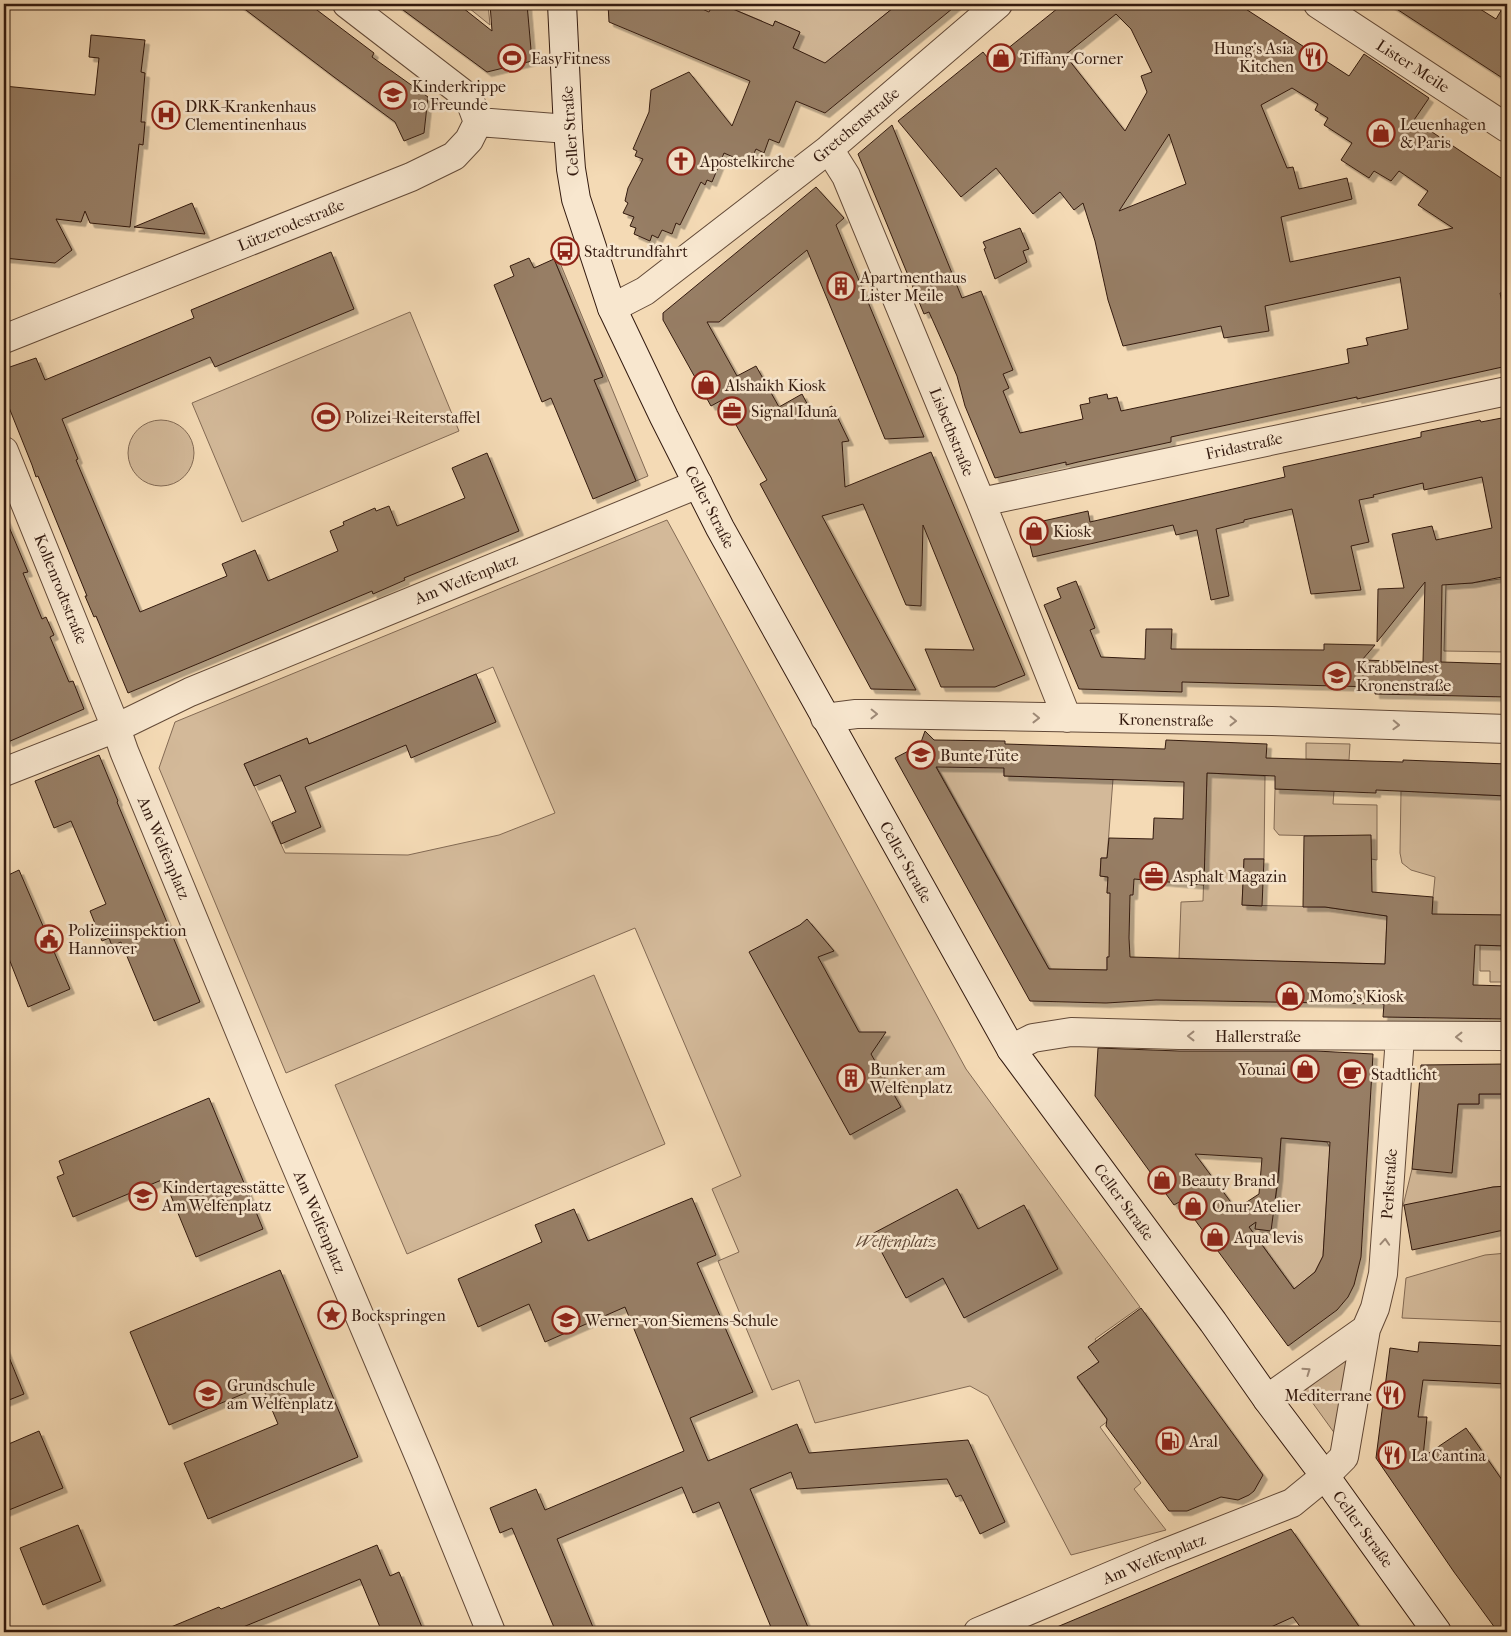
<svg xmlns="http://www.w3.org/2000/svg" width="1511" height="1636" font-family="'IM FELL French Canon',serif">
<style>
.green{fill:#d3b999;stroke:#836a54;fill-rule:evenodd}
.building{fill:#977e65;stroke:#331a0f;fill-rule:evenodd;filter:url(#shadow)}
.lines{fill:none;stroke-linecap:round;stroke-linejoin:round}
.street-casing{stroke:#634a38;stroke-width:30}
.secondary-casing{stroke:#331a0f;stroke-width:30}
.street{stroke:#f8e7cf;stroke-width:28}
.secondary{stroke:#f8e7cf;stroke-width:28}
.oneway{stroke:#9f8b79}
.labels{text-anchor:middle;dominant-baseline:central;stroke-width:5;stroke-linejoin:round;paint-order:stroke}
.poi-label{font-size:16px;fill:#331a0f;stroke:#f8e7cf;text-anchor:start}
.street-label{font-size:16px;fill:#331a0f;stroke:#f8e7cf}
.park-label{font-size:16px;font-style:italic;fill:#634a38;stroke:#f8e7cf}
</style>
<defs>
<filter id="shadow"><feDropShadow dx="4.5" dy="4.5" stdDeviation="0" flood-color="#0004"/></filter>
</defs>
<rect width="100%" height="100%" fill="#f4dab5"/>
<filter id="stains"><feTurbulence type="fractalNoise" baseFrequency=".004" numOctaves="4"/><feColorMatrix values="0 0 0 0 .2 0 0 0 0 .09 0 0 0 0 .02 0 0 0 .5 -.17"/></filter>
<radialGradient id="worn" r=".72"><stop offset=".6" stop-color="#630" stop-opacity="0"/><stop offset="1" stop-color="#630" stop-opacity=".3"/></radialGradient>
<!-- green -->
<path class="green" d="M464,4H488L490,25Z
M721,4H898L807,78L793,48L800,32L775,21L771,32L753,43L762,21Z
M558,258L648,476L636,481L598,389L583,385L603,376L554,259Z
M410,312L459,431L242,522L192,403Z
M128 453a33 33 0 1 1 66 0a33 33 0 1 1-66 0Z
M667,520L966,1069L1140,1307L1095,1339L1106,1356L1077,1378L1108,1421L1100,1427L1141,1483L1134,1489L1166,1530L1071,1555L988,1396L970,1386L815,1423L799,1380L772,1390L718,1261L739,1252L712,1189L741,1176L635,928L286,1073L159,768L175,722ZM493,667L555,813L499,835L408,855L285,853L244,764L307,738L309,744Z
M1507,578V652L1444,651L1446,584L1472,583Z
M1306,743L1350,744L1349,760L1306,759Z
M934,762L1004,763V776L1113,779L1107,858H1101L1100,876L1108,877L1107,893H1112L1110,957H1107V970L1049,969Z
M1207,773L1265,776L1264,859H1244L1242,905L1325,907L1387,916L1385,964L1179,959L1181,902L1203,901Z
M1275,789L1334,791L1333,804L1377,805V860L1371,859L1325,836L1279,835L1274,829Z
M1401,791L1507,796V915H1465L1431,918L1435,877L1411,870L1402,863L1400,853Z
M1480,945L1507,946V982H1490V971H1480Z
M594,975L665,1144L407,1254L335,1085Z
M1479,1094H1507V1186L1493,1187L1403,1206L1412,1169L1452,1172L1458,1104H1479Z
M1281,1138L1327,1142L1330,1148L1323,1256L1315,1272L1294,1289L1249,1227L1274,1208L1279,1176Z
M1507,1253V1322L1402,1318L1406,1278L1485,1255Z
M1349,1357L1338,1438L1304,1391Z"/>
<!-- building -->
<path class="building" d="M238,4H309L374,53L372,57L428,97L424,133L404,141L395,122L334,77Z
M395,4H458L492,31L490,4H527L532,61L487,72Z
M608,4H691L709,12L713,4H721L773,26L775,21L800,32L793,48L825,63L898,4H958L825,113L796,101L779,143L769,139L764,153L756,149L749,164L724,153L712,182L707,180L705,185L701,182L680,225L676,223L672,234L662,230L658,238L652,235L650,241L634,234L636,228L630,226L634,217L623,213L628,203L625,201L628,188L643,159L635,156L637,151L633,149L649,112L651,90L689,72L732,126L750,81L609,22Z
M1063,4H1238L1349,76L1364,54L1429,98L1414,120L1507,182V292L1500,293L1507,326V366L1357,399V397L1171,437V442L1078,462L1066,465V462L995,478L965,406L957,376L942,341L929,312L924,314L858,154L892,125L962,298L981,291L1013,370L1003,374L1009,388L1003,391L1020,433L1083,419L1080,405L1090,403L1089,398L1107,394L1108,399L1117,397L1121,411L1349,363L1347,349L1368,345L1366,338L1408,329L1400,277L1265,306L1269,331L1224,338L1221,326L1123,346L1108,300L1095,241L1083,203L1074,210L1060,192L1033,214L996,168L961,197L898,121L983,52L991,62ZM1116,14L1131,29L1152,72L1141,76L1147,92L1125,131L1065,55ZM1292,88L1318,104L1315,110L1328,118L1324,125L1352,143L1341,160L1369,178L1374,171L1391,181L1399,171L1428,191L1418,205L1453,228L1290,262L1281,217L1352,199L1347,178L1299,189L1293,167L1287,168L1261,105ZM1169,134L1186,184L1119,211Z
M1389,4H1472L1496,19L1505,4H1507V81Z
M91,35L145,40L141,72L145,73L141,122H145L144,134L143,145L139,144L130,227L90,223L85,211L81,222L56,219L72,250L55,263L4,258V86L95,95L99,58L89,57Z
M816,187L844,218L836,225L924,437L885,439L807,250L719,322H707L737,376L756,366L779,407L802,394L813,415L832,406L849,441L842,442L845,487L931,452L1025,675L995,687H941L925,649L974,650L923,525L921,606L906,605L863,504L822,516L916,690L871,689L760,484L767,480L722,400L711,406L663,320V313Z
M192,203L205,234L134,227Z
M1020,228L1029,249L1023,251L1027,262L995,279L984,249L986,248L983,242Z
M331,252L354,309L215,367L210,357L62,419L78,459L76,460L140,612L227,576L222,564L255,550L268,581L338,551L330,531L344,525L343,522L375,508L376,511L389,506L397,526L465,498L452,468L487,453L519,531L404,578L405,580L373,594L372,591L128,693L96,616L94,617L85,596H87L38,476L36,477L32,465L4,395V369L36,358L45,380L194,318L191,310Z
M529,258L534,268L554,259L603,377L594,380L636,481L593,499L551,398L542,402L494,285L514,276L510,266Z
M1507,417V481L1503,482L1507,504V576L1472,583L1442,585L1441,662L1507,664V697L1375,694V687L1182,682V692L1079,689L1044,605L1061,598L1057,588L1076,581L1095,628L1090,630L1101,657L1145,659L1146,629H1172L1171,649L1324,650V644L1375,645L1362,660L1423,662L1425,582L1377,642L1378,589L1404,588L1392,534L1432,526L1436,540L1492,528L1482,477L1424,490L1423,483L1373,495L1374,497L1359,500L1369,542L1351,546L1361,590L1311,594L1292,509L1244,520V522L1216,529L1229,596L1211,600L1197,530L1176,535L1173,525L1033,557L1025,525L1088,511L1090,522L1285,477L1283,467L1421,437V432L1480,420L1481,422Z
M4,515L28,572L23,573L42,619L46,617L54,635L50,637L69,682L73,681L84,709L8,742L4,732Z
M476,674L496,722L411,758L406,745L305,787L321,827L281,844L272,822L296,812L280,775L254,786L244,764L307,738L309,744Z
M925,731L934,740L1005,741V744L1165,749L1166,740L1267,744L1266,758L1403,762V760L1507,764V796L1376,790V793L1275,789V776L1207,773L1204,885L1134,879L1133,895H1130L1129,938L1130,957L1385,964L1387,916L1325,907H1303L1304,836L1371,835L1372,892L1433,897L1432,914L1507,915V946L1475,945L1473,985L1507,986V1019L1383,1017L1384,1004L1156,1000L1106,1003L1030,1001L895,758L920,745ZM936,767L1004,768V776L1184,782L1183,819L1154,818L1153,839L1109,838L1107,858H1101L1100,876L1108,877L1107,893H1110L1109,957H1107V970L1049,969Z
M99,755L118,801L117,802L200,1002L154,1021L121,942L112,946L109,938L102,941L90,911L106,904L71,821L54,828L35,781Z
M1244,859H1264L1262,906L1242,905Z
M19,870L70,989L28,1007L4,946V877Z
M807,919L834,951L818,957L859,1032H886L871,1054L901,1107L850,1135L749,952L800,925Z
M1098,1048L1179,1051H1316L1373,1054L1361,1257L1354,1285L1348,1297L1337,1310L1288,1346L1181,1201L1174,1205L1095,1096ZM1281,1138L1330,1142L1323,1256L1315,1272L1294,1289L1249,1227L1256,1222L1255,1229L1271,1231L1278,1178ZM1195,1154L1262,1158L1259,1194L1236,1209Z
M1507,1064V1094H1479V1104H1458L1452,1173L1412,1169L1421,1065Z
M209,1098L263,1229L196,1257L164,1179L73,1217L57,1177L64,1174L59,1161Z
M1507,1186V1230L1499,1231L1412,1250L1404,1205L1493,1187Z
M957,1189L978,1229L1024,1205L1058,1269L964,1318L943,1278L906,1298L872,1234Z
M692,1198L716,1255L697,1263L753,1392L690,1418L708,1461L797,1424L809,1453L968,1440L1005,1522L980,1534L961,1495L956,1497L947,1479L797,1489L791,1472L750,1489L810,1632H773L719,1502L693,1513L682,1487L557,1539L595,1632H556L512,1528L500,1533L490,1508L536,1489L545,1510L684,1451L625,1307L545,1342L529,1304L478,1327L458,1279L542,1242L535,1225L574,1209L588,1241Z
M280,1270L358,1457L208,1519L184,1463L278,1424L262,1386L169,1425L130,1332Z
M1141,1308L1263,1475L1254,1491L1249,1495L1238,1500L1221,1497L1187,1511H1169L1106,1426L1107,1419L1077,1377L1099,1362L1088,1347Z
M1419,1342L1507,1346V1384L1423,1380L1418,1417H1427L1423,1457L1466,1428L1507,1487V1632H1498L1454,1572L1376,1458L1390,1348L1418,1352Z
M4,1345L24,1394L4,1402Z
M39,1431L63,1488L4,1512V1446Z
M78,1525L101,1581L43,1605L20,1548Z
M1291,1529L1363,1632H1304L1293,1617L1260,1632H1045Z
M377,1545L390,1576L399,1572L424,1632H382L360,1579L231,1632H159L219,1607L221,1609Z"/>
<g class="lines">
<!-- street casing -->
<g class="street-casing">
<path id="street" d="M347,4L469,98L478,122
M1318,4L1507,128
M478,122L568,129
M829,149L846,176L981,502L1067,718
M612,308L645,291L829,149L998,4
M4,339L411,177L454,156L469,140L478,122
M4,451L116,728L4,772
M981,502L1507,391
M825,718L856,714H871L1272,721L1507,729
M1011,1049L1033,1038L1071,1032L1179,1035L1507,1036
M1267,1399L1366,1329L1375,1308L1383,1274L1400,1037
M491,1632L425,1470L268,1100L124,751L116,728L190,692L698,484
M978,1632L1160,1555L1292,1503L1325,1476L1344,1457L1366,1329"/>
</g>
<!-- secondary casing -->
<g class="secondary-casing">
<path id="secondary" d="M562,4L568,129L571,169L576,199L612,308L664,417L720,528L1011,1049L1213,1322L1267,1399L1325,1476L1437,1632"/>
</g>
<!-- street -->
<use href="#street" class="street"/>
<!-- secondary -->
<use href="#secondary" class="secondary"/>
</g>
<!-- one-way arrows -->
<defs><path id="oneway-chevron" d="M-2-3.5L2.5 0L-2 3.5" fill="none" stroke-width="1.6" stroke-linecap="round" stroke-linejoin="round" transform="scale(1.25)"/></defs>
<g class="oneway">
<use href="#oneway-chevron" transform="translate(874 714) rotate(1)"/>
<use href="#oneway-chevron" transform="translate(1036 718) rotate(1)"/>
<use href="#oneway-chevron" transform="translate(1233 721) rotate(1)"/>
<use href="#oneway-chevron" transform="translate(1396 725) rotate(2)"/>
<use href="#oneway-chevron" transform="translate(1191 1036) rotate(-180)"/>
<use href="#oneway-chevron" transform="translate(1459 1037) rotate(180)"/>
<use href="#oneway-chevron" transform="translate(1385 1242) rotate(-86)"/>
<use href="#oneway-chevron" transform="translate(1307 1371) rotate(-35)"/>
</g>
<!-- icons -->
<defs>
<g id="restaurant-ring" transform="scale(1.4375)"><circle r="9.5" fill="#f8e7cf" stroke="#8f2418" stroke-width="1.5"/><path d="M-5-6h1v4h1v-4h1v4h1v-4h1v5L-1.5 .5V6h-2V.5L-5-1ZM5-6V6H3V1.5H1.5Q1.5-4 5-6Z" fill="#8f2418"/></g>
<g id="stadium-ring" transform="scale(1.4375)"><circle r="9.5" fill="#f8e7cf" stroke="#8f2418" stroke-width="1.5"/><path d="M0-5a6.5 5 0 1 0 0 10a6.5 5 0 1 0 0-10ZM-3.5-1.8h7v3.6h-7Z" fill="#8f2418"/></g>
<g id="shop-ring" transform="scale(1.4375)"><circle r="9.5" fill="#f8e7cf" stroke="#8f2418" stroke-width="1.5"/><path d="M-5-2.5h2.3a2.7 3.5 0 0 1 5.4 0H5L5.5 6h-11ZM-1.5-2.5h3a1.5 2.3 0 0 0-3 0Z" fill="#8f2418"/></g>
<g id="school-ring" transform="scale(1.4375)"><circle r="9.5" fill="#f8e7cf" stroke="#8f2418" stroke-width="1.5"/><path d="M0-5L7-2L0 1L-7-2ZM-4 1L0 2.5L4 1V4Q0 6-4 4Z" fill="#8f2418"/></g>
<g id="hospital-ring" transform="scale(1.4375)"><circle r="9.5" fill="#f8e7cf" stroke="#8f2418" stroke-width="1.5"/><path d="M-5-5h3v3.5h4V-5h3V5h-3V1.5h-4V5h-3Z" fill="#8f2418"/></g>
<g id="church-ring" transform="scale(1.4375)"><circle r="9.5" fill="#f8e7cf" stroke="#8f2418" stroke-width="1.5"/><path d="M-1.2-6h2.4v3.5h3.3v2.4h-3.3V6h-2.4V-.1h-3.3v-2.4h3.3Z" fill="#8f2418"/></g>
<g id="bus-ring" transform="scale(1.4375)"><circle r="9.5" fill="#f8e7cf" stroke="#8f2418" stroke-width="1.5"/><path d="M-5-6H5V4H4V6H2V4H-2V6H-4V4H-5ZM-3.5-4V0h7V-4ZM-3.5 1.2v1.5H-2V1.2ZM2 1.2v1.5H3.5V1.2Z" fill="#8f2418"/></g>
<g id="building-ring" transform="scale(1.4375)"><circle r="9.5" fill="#f8e7cf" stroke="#8f2418" stroke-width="1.5"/><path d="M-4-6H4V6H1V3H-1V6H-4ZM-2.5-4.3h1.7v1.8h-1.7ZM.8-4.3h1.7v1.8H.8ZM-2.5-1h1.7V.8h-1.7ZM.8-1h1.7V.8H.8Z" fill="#8f2418"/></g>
<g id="office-ring" transform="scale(1.4375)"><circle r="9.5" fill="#f8e7cf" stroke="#8f2418" stroke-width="1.5"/><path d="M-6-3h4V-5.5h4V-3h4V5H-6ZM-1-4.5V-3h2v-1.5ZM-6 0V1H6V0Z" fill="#8f2418"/></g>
<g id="civic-ring" transform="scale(1.4375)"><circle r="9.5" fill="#f8e7cf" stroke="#8f2418" stroke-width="1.5"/><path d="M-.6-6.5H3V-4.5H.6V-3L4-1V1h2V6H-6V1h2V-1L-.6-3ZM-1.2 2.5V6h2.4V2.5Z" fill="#8f2418"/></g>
<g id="cafe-ring" transform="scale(1.4375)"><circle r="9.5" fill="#f8e7cf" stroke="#8f2418" stroke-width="1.5"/><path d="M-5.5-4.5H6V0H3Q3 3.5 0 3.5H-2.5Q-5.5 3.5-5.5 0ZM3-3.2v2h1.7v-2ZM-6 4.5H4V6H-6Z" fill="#8f2418"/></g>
<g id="sight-ring" transform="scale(1.4375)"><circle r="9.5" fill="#f8e7cf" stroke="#8f2418" stroke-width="1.5"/><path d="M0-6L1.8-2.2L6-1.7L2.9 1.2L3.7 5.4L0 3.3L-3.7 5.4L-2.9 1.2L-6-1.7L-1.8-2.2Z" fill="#8f2418"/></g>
<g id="fuel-ring" transform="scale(1.4375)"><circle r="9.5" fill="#f8e7cf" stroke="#8f2418" stroke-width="1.5"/><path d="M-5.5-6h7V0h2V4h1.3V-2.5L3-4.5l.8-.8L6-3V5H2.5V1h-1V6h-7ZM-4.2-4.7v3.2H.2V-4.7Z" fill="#8f2418"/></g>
</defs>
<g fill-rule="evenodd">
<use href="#restaurant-ring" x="1313" y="57"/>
<use href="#stadium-ring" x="512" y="58"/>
<use href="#shop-ring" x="1001" y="58"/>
<use href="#school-ring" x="393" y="95"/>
<use href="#hospital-ring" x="166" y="115"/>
<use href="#shop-ring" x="1381" y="133"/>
<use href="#church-ring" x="681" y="161"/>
<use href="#bus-ring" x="565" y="251"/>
<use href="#building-ring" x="841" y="286"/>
<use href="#shop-ring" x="706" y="385"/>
<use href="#office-ring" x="732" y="411"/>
<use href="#stadium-ring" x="326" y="417"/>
<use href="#shop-ring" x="1034" y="531"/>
<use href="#school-ring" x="1337" y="676"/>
<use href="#school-ring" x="921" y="755"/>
<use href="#office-ring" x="1154" y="876"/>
<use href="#civic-ring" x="49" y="939"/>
<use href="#shop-ring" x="1290" y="996"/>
<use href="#shop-ring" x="1305" y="1069"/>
<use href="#cafe-ring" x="1352" y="1074"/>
<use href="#building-ring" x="851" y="1078"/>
<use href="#shop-ring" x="1162" y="1180"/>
<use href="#school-ring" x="143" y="1196"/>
<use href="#shop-ring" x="1193" y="1206"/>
<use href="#shop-ring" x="1215" y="1237"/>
<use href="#sight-ring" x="332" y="1315"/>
<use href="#school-ring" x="566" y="1320"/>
<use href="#school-ring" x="208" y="1394"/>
<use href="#restaurant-ring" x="1391" y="1395"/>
<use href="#fuel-ring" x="1170" y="1441"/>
<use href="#restaurant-ring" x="1392" y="1455"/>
</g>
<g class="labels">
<!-- poi labels -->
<g class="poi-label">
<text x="1294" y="48" text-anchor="end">Hung's Asia<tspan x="1294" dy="18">Kitchen</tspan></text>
<text x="531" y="58">EasyFitness</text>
<text x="1020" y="58">Tiffany-Corner</text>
<text x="412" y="86">Kinderkrippe<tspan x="412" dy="18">10 Freunde</tspan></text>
<text x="185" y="106">DRK-Krankenhaus<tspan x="185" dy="18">Clementinenhaus</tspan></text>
<text x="1400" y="124">Leuenhagen<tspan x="1400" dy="18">&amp; Paris</tspan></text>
<text x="700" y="161">Apostelkirche</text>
<text x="584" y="251">Stadtrundfahrt</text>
<text x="860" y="277">Apartmenthaus<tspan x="860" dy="18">Lister Meile</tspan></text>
<text x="725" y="385">Alshaikh Kiosk</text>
<text x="751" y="411">Signal Iduna</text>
<text x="345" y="417">Polizei-Reiterstaffel</text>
<text x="1053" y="531">Kiosk</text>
<text x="1356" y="667">Krabbelnest<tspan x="1356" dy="18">Kronenstraße</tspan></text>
<text x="940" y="755">Bunte Tüte</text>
<text x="1173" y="876">Asphalt Magazin</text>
<text x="68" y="930">Polizeiinspektion<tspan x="68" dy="18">Hannover</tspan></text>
<text x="1309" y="996">Momo's Kiosk</text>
<text x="870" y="1069">Bunker am<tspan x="870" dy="18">Welfenplatz</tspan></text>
<text x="1286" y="1069" text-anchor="end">Younai</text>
<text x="1371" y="1074">Stadtlicht</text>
<text x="1181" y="1180">Beauty Brand</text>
<text x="162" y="1187">Kindertagesstätte<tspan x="162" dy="18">Am Welfenplatz</tspan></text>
<text x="1212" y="1206">Onur Atelier</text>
<text x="1234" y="1237">Aqua levis</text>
<text x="351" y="1315">Bockspringen</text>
<text x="585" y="1320">Werner-von-Siemens-Schule</text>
<text x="227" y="1385">Grundschule<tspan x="227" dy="18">am Welfenplatz</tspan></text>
<text x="1372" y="1395" text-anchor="end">Mediterrane</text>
<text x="1189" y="1441">Aral</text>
<text x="1411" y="1455">La Cantina</text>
</g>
<!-- street labels -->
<g class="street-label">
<text transform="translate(1413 66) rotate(33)">Lister Meile</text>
<text transform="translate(856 125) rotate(-40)">Gretchenstraße</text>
<text transform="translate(570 131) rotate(-94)">Celler Straße</text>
<text transform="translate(291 225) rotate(-22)">Lützerodestraße</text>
<text transform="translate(952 432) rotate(68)">Lisbethstraße</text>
<text transform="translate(1244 446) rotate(-12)">Fridastraße</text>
<text transform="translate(710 507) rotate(63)">Celler Straße</text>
<text transform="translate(466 579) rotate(-22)">Am Welfenplatz</text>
<text transform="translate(61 589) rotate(68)">Kollenrodtstraße</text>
<text transform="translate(1166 720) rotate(1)">Kronenstraße</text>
<text transform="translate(164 848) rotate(67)">Am Welfenplatz</text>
<text transform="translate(906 862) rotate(61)">Celler Straße</text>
<text x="1258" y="1036">Hallerstraße</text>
<text transform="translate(1389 1184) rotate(-86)">Perlstraße</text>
<text transform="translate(1124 1202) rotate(54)">Celler Straße</text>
<text transform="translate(320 1222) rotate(67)">Am Welfenplatz</text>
<text transform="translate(1363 1529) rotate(54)">Celler Straße</text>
<text transform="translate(1154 1559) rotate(-22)">Am Welfenplatz</text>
</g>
<!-- park labels -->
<g class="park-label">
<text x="896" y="1241">Welfenplatz</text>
</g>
</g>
<!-- margin -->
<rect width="1511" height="1636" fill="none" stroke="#f4dab5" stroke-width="20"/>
<rect x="5" y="5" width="1501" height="1626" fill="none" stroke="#331a0f" stroke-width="2.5"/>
<rect x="10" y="10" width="1491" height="1616" fill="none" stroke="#331a0f"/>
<rect width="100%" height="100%" filter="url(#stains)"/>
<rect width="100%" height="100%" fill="url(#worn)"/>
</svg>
